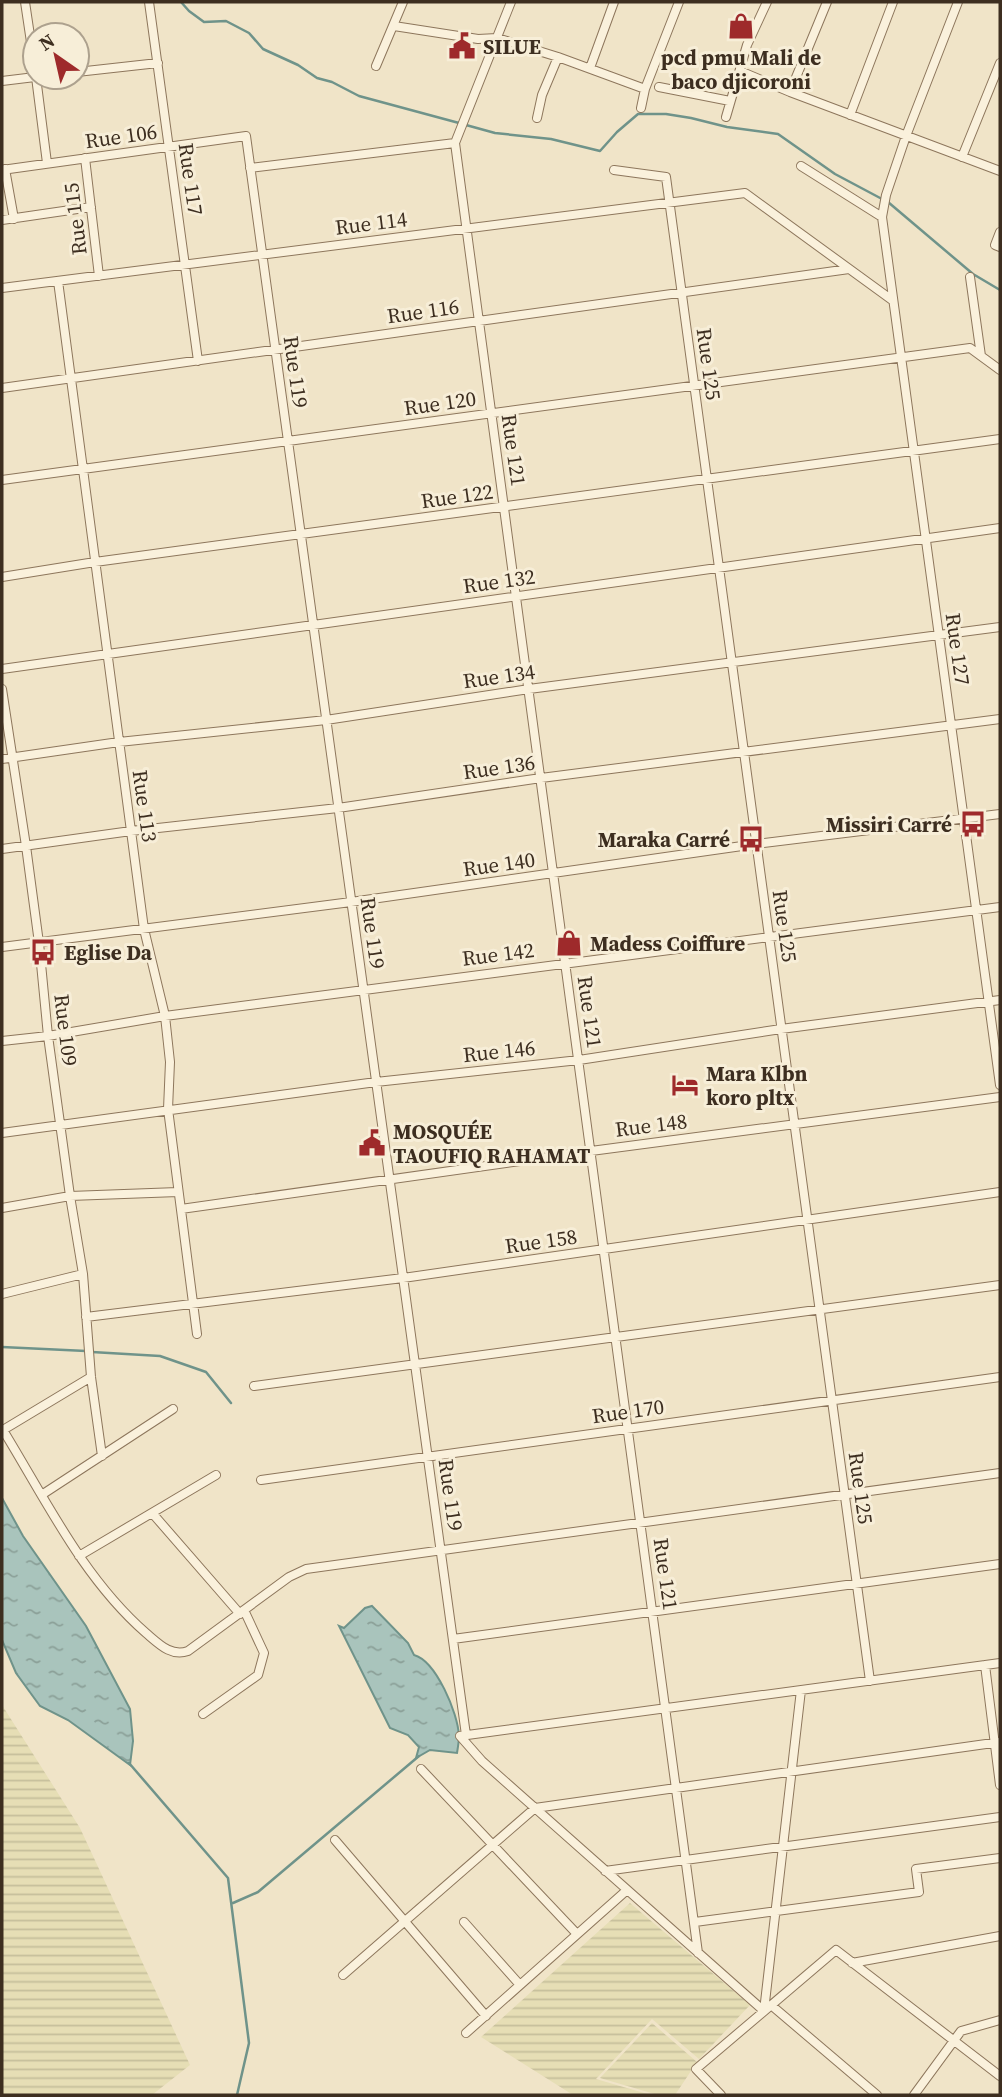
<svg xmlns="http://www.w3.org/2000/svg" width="1002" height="2097" font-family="'Source Serif 4',serif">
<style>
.farmland{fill:url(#farmland-rules)}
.water{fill:url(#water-ripples);stroke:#6f938a;stroke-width:2}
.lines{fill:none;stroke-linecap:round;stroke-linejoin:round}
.stream{stroke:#6f938a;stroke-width:2.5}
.minor-casing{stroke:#8d765c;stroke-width:10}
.minor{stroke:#faf1dc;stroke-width:8}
.labels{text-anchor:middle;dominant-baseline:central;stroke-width:6;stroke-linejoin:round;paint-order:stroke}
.poi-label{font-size:21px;font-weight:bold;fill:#3d2e20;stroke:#f7eed8;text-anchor:start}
.street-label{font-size:21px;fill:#3d2e20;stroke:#f7eed8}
</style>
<defs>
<pattern id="farmland-rules" width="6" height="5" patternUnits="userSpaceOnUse" patternTransform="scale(1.75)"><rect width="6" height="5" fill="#e6deb5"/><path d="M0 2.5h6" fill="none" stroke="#c6bf9b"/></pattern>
<pattern id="water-ripples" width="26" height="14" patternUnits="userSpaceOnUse" patternTransform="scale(1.75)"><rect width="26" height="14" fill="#a9c4bc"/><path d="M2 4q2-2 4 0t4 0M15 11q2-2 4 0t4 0" fill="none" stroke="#8ba098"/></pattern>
</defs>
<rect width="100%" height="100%" fill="#f0e4c8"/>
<!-- farmland -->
<path class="farmland" d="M2,1705L80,1828L190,2065L152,2095H2Z
M630,1903L750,2005L699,2059L652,2019L596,2079L651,2095H573L481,2037Z
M652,2023L697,2062L675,2095H658L600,2078Z"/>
<!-- water -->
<path class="water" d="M2,1498L23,1536L86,1626L130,1709L133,1741L130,1765L68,1720L40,1706L16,1673L2,1640Z
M372,1606L408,1643L414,1655C436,1661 458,1713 459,1736C459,1741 458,1747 457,1753L430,1750L416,1758L419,1747L408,1735L390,1728L339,1626L344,1628L365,1608Z"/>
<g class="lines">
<!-- stream -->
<path class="stream" d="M181,2L189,11L204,22L226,21L249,33L263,49L298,65L317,78L332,82L359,96L459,123
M466,125L495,133L551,139L600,151L617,132L638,114H666L691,118L727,127L778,134L835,174L882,199
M888,202L973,274L1000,290
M2,1347L86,1351
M92,1352L160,1356L206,1372L231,1403
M129,1763L228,1878L249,2043L237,2095
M233,1903L258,1892L419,1756"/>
<!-- minor casing -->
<g class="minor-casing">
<path id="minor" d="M25,2L35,69
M149,2L198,361
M511,2L455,143L698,1953
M958,2L906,136L886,195L882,217L1000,1085
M394,26L478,39L497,38L558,57L645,89
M376,66L403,2
M590,68L614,2
M740,71L790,92L1000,171
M77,72L158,63
M36,77L47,163
M2,81L35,77
M659,87L730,101
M790,92L827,2
M641,108L645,89L679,2
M850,115L893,2
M726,117L747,45L767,2
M537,118L542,95L558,57
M962,157L1000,63
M85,158L99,276
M801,166L882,217
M250,168L455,143
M5,169L14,219
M2,170L246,136L466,1735
M614,170L666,177L870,1681
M2,220L91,207
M1000,232L995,245L1000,247
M970,277L981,356
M58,281L144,929L165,1016L170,1062L168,1109L197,1334
M2,288L745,193L892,300
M2,388L849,269
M2,480L970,348L1000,370
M2,577L95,562L1000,439
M2,669L1000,528
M2,689L26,846L39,943L48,1036L70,1196L83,1274L91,1377L102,1456
M2,759L119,742L326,720L529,689L1000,627
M2,849L131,831L338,808L541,778L1000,719
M2,947L351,902L756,844L1000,814
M2,1041L48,1036L165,1016L1000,907
M2,1133L376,1082L579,1060L781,1029L1000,1000
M2,1208L70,1196L178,1192
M181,1209L591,1151L1000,1097
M2,1294L83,1274
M86,1317L403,1278L1000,1192
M91,1377L3,1430C46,1500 83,1578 146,1633C159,1644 171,1657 188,1651L289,1577L306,1569L1000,1473
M254,1386L1000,1285
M261,1480L1000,1377
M43,1494L173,1409
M153,1514L240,1614
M79,1556L216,1475
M453,1639L1000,1564
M985,1665L1000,1785
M203,1714L258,1675L264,1653L244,1610
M460,1736L1000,1663
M460,1736L482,1761L764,2011
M421,1769L577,1934
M335,1840L486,2016
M605,1871L1000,1817
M464,1922L520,1985
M695,1922L919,1892L916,1869L1000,1858
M852,1963L1000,1936
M343,1975L535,1808L1000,1742
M771,2005L877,2095
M764,2011L801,1690
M466,2033L627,1890
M721,2095L696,2069L836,1950L1000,2076
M914,2095L961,2031L1000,2020"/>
</g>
<!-- minor -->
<use href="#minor" class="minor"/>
</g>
<!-- icons -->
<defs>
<g id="shop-bare" transform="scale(2.1)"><path d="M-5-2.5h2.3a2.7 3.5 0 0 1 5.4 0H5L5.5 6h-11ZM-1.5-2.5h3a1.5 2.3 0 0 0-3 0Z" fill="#9e2a2b" stroke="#f7eed8" stroke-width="2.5" paint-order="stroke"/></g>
<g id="civic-bare" transform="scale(2.1)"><path d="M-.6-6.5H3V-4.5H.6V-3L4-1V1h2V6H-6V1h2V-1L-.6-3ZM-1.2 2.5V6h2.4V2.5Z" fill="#9e2a2b" stroke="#f7eed8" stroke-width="2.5" paint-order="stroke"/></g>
<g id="bus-bare" transform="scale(2.1)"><path d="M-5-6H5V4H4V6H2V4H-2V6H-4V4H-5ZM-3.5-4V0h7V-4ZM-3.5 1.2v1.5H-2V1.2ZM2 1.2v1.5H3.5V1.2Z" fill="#9e2a2b" stroke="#f7eed8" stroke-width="2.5" paint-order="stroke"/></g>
<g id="hotel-bare" transform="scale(2.1)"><path d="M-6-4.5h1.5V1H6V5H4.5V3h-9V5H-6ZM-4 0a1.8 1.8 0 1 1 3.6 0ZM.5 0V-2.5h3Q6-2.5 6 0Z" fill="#9e2a2b" stroke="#f7eed8" stroke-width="2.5" paint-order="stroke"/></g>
</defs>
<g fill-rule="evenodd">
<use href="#shop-bare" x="741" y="26"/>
<use href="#civic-bare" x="462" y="46"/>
<use href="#bus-bare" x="973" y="824"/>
<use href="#bus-bare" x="751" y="839"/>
<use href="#shop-bare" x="569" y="943"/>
<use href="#bus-bare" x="43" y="952"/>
<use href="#hotel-bare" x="685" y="1085"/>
<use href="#civic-bare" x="372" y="1143"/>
</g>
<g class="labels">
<!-- poi labels -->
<g class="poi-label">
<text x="483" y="46">SILUE</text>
<text x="741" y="57" text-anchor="middle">pcd pmu Mali de<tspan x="741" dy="24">baco djicoroni</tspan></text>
<text x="952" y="824" text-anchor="end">Missiri Carré</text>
<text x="730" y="839" text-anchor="end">Maraka Carré</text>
<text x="590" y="943">Madess Coiffure</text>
<text x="64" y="952">Eglise Da</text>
<text x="706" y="1073">Mara Klbn<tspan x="706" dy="24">koro pltx</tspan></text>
<text x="393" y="1131">MOSQUÉE<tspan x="393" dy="24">TAOUFIQ RAHAMAT</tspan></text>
</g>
<!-- street labels -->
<g class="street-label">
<text transform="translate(121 136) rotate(-8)">Rue 106</text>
<text transform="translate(191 179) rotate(82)">Rue 117</text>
<text transform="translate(75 219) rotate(-97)">Rue 115</text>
<text transform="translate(371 223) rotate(-7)">Rue 114</text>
<text transform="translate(423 311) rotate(-8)">Rue 116</text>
<text transform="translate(709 364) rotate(82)">Rue 125</text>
<text transform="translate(296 372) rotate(82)">Rue 119</text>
<text transform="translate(440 403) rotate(-8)">Rue 120</text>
<text transform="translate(514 450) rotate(82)">Rue 121</text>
<text transform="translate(457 496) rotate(-8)">Rue 122</text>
<text transform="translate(499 581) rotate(-8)">Rue 132</text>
<text transform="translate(958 649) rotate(82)">Rue 127</text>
<text transform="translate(499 676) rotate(-8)">Rue 134</text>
<text transform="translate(499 767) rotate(-8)">Rue 136</text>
<text transform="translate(145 806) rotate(82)">Rue 113</text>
<text transform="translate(499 864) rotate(-8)">Rue 140</text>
<text transform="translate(785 926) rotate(82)">Rue 125</text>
<text transform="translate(373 933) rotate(82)">Rue 119</text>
<text transform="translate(498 954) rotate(-7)">Rue 142</text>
<text transform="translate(590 1012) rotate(82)">Rue 121</text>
<text transform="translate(66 1030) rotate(83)">Rue 109</text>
<text transform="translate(499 1051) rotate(-6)">Rue 146</text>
<text transform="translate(651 1125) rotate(-7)">Rue 148</text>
<text transform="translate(541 1241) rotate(-8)">Rue 158</text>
<text transform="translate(628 1411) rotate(-8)">Rue 170</text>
<text transform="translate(861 1488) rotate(82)">Rue 125</text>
<text transform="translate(451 1495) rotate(82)">Rue 119</text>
<text transform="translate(666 1574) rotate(82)">Rue 121</text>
</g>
</g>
<!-- border -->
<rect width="1002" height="2097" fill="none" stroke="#3d2e20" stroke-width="7"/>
<!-- north arrow -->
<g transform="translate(56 56) rotate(326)"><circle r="33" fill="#f7eed8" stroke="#ada18e" stroke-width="2"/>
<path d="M0-5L12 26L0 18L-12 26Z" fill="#9e2a2b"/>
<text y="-10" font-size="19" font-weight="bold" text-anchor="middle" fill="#3d2e20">N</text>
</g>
</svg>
